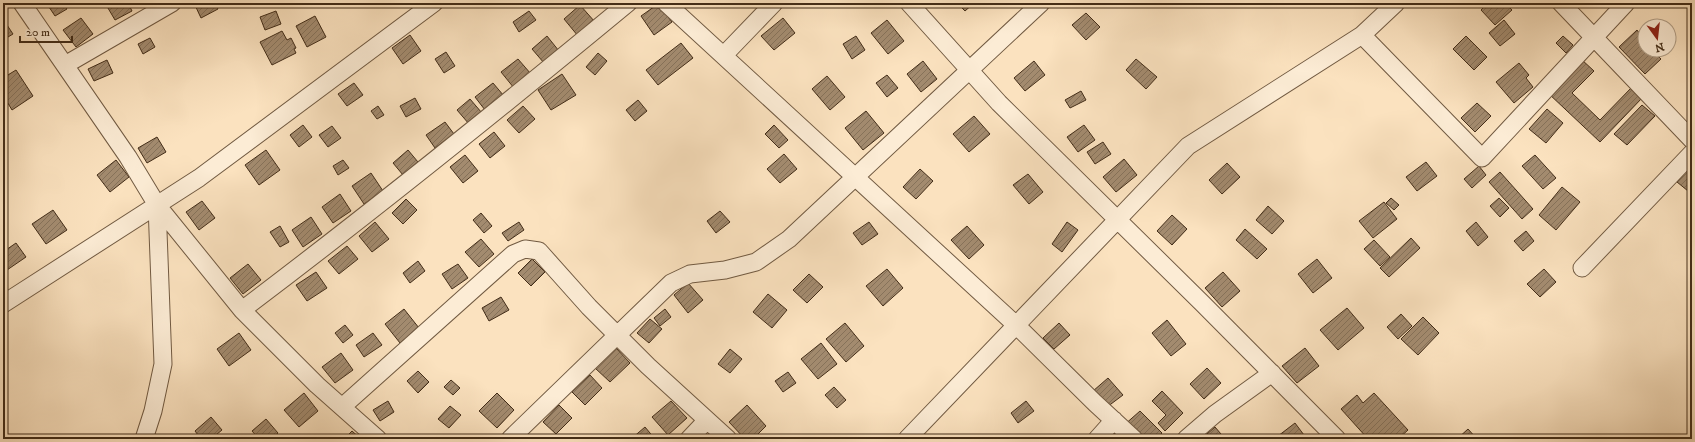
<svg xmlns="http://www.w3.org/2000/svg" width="1695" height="442" font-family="'IM FELL DW Pica',serif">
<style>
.building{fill:url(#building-hatch);stroke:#432d18}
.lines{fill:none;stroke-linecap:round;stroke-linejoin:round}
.minor-casing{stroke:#715a42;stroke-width:19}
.minor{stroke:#fcecd5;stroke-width:17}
</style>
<defs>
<pattern id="building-hatch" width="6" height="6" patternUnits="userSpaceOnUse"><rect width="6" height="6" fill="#a38b6f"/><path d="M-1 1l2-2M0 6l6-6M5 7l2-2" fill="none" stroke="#86725a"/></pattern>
</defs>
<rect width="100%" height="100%" fill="#fbe2bf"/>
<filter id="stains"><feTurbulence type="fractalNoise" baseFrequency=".005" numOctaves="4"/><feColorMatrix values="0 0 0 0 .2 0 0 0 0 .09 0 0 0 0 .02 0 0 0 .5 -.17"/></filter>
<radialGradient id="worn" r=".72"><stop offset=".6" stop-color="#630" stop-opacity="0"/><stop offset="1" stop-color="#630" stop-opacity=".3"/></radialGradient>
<!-- building -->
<path class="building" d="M56,3H63L67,9L55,16L49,7Z
M105,3H128L132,11L115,20Z
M194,3H215L218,9L201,18Z
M957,3H974L965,11Z
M1488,3H1505L1512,10L1495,25L1481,10Z
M658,4L672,22L654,35L641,16Z
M580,5L595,22L578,36L564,19Z
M276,11L281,24L265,30L260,17Z
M529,11L536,20L519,32L513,22Z
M1086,13L1100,27L1086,40L1072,25Z
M315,16L326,37L307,47L296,26Z
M81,18L93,34L76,47L63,30Z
M783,18L795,33L774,50L761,36Z
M3,19L13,34L3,40Z
M887,20L904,41L888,54L871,33Z
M1504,20L1515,34L1500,46L1489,33Z
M1637,30L1640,34L1645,30V50H1658L1655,53L1661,59L1645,74L1619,47Z
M282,31L287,40L291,38L296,48L294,49L296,53L272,65L260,42Z
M410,35L421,51L403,64L392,48Z
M547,36L559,51L544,63L532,49Z
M856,36L865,50L852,59L843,44Z
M1466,36L1487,57L1474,70L1453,49Z
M1563,36L1573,45L1566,53L1556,43Z
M150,38L155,47L143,54L138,44Z
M681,43L693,58L658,85L646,70Z
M446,52L455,66L444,73L435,59Z
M598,53L607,61L595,75L586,67Z
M518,59L531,74L514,88L501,72Z
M1136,59L1157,77L1146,89L1126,70Z
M1581,59L1594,71L1572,93L1600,120L1633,86L1643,97L1600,142L1548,93Z
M107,60L113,73L94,81L88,69Z
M923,61L937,79L921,92L907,74Z
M1034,61L1045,75L1025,91L1014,78Z
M1519,63L1529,75L1526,78L1533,87L1514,103L1496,82Z
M16,70L33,96L12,110L3,95V78Z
M562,74L576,95L551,110L538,90Z
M887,75L898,88L887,97L876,83Z
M827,76L845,97L830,110L812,89Z
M354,83L363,95L347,106L338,94Z
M493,83L504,96L485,110L475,97Z
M1081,91L1086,100L1070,108L1065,100Z
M415,98L421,109L406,117L400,106Z
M470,99L482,113L469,124L457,110Z
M638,100L647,111L635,121L626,110Z
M1477,103L1491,116L1475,132L1461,118Z
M1642,105L1655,116L1627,145L1614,134Z
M378,106L384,115L377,119L371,111Z
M523,106L535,119L519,133L507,120Z
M1547,109L1563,123L1546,143L1529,129Z
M866,111L884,133L863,150L845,128Z
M974,116L990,134L969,152L953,134Z
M445,122L454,134L435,148L426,135Z
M303,125L312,137L299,147L290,135Z
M774,125L788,140L779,148L765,134Z
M1084,125L1095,140L1078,152L1067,137Z
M332,126L341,138L328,147L319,135Z
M494,132L505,146L490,158L479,144Z
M157,137L166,152L147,163L138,148Z
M1103,142L1111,154L1095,164L1087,152Z
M266,150L280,170L259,185L245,165Z
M408,150L418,162L403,175L393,163Z
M784,154L797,169L780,183L767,169Z
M465,155L478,171L463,183L450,167Z
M1535,155L1556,178L1543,189L1522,166Z
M1124,159L1137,175L1116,192L1103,177Z
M116,160L129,177L110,192L97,175Z
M343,160L349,168L338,175L333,166Z
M1426,162L1437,176L1417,191L1406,177Z
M1227,163L1240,177L1222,194L1209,180Z
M1479,166L1486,175L1472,188L1464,179Z
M1689,168L1692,170V186L1688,191L1677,182Z
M920,169L933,181L916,199L903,187Z
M1500,172L1533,209L1522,219L1489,182Z
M371,173L383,191L364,204L352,186Z
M1028,174L1043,192L1029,204L1013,185Z
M1562,187L1580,202L1556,230L1539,215Z
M340,194L351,211L333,223L322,207Z
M1391,198L1399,205L1394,210L1386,203Z
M1499,198L1509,208L1500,217L1490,206Z
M406,199L417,210L403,224L392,213Z
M202,201L215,218L199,230L186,212Z
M1384,202L1397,219L1373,238L1359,221Z
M1268,206L1284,221L1272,234L1256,220Z
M53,210L67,230L46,244L32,224Z
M720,211L730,222L716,233L707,221Z
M481,213L492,226L484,233L473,220Z
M1172,215L1187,229L1172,245L1157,231Z
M311,217L322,234L303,247L292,230Z
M375,222L389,239L372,252L359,236Z
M519,222L524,230L508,241L502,233Z
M869,222L878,234L862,245L853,233Z
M1067,222L1078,230L1062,252L1052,244Z
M1476,222L1488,237L1478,246L1466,231Z
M280,226L289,242L280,247L270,232Z
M967,226L984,245L969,259L951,240Z
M1245,229L1267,249L1257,259L1236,240Z
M1526,231L1534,241L1523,251L1514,241Z
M1411,238L1420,248L1389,277L1380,268Z
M481,239L494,254L479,267L465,252Z
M1374,240L1390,257L1380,266L1364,249Z
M16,243L26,257L7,270L3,265V252Z
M347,246L358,259L339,274L328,261Z
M532,259L545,272L531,286L518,273Z
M1317,259L1332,278L1313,293L1298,274Z
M418,261L425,271L410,283L403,273Z
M248,264L261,280L243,294L230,278Z
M458,264L468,278L452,289L442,274Z
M887,269L903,288L883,306L866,286Z
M1544,269L1556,282L1540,297L1527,284Z
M316,272L327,288L307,301L296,285Z
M1223,272L1240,291L1222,307L1205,288Z
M809,274L823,287L807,303L793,290Z
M688,283L703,300L688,313L674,295Z
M768,294L787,310L772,328L753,312Z
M501,297L509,310L489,321L482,308Z
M1347,308L1364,328L1338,350L1320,330Z
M404,309L419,328L400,343L385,324Z
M665,309L671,317L660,326L654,318Z
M1401,314L1412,326L1398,339L1387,327Z
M1423,317L1439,333L1418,355L1401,339Z
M650,319L662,329L649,343L637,333Z
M1167,320L1186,344L1171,356L1152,333Z
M845,323L864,346L846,362L826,339Z
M1059,323L1070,335L1054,349L1043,338Z
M345,325L353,335L343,343L335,333Z
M239,333L251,350L229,366L217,349Z
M373,333L382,345L364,357L356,345Z
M821,343L837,364L818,379L801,359Z
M616,348L630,363L610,382L595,368Z
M1305,348L1319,366L1297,383L1282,366Z
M730,349L742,359L730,373L718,364Z
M341,353L353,370L335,383L322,367Z
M1207,368L1221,383L1204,399L1190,384Z
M418,371L429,382L418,393L407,381Z
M788,372L796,383L783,392L775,381Z
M590,375L602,388L585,405L572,392Z
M1108,378L1123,395L1107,407L1093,391Z
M451,380L460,388L453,395L444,387Z
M834,387L846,400L837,408L825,395Z
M1162,391L1183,413L1165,431L1158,423L1166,415L1152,401Z
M304,393L318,411L299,427L284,410Z
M497,393L514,410L497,428L479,411Z
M1374,393L1408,430L1398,439H1368L1341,409L1357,395L1363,403Z
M388,401L394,412L380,421L373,410Z
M671,401L687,418L668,435L652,417Z
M1026,401L1034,411L1018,423L1011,413Z
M559,405L572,418L556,434L543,422Z
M747,405L766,426L753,439H745L729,422Z
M450,406L461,415L449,428L438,419Z
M1140,411L1162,433L1156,439H1136L1123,426Z
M211,417L222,430L211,439H201L195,431Z
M266,419L278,433L271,439H259L252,431Z
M1295,423L1304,435L1299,439H1280L1278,436Z
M645,427L655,439H631Z
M1215,427L1221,434L1216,439H1212L1207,434Z
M1468,429L1477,439H1457Z
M352,431L361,439H344Z"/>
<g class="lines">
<!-- minor casing -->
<g class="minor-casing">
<path id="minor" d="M22,3L128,157L157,205L242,310L317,385L378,439
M666,3L1016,325L1095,403L1134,439
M909,3L999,103L1202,303L1337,439
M1396,3L1362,35L1482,158L1626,3
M1561,3L1692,140
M724,55L774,3
M65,65L172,3
M1582,268L1692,153
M3,304L199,178L434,3
M242,310C373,211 501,108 628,3
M342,407L513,254L525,249L539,251L589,307L648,366L728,439
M144,439L153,411L163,364L157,205
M510,439L671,283L690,274L725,270L756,262L789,239L1041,3
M689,439L707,420
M907,439L1188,146L1362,35
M1097,439L1114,420
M1186,439L1215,414L1272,373"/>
</g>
<!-- minor -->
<use href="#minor" class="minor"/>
</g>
<!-- margin -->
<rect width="1695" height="442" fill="none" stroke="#fbe2bf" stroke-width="16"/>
<rect x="4" y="4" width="1687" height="434" fill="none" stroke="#432d18" stroke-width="2"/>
<rect x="8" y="8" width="1679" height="426" fill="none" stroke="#432d18"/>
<!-- north arrow -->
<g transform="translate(1657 38) rotate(165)"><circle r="19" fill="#fcecd5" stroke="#b2a089"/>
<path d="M0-3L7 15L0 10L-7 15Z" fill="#8f2418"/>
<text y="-6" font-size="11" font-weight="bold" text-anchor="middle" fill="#432d18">N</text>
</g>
<!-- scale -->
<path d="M20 36v6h52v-6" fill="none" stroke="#432d18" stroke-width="2"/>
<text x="26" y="36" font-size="12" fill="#432d18" stroke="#fcecd5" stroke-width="3" paint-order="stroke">20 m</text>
<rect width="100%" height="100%" filter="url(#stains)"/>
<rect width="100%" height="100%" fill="url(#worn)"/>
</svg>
